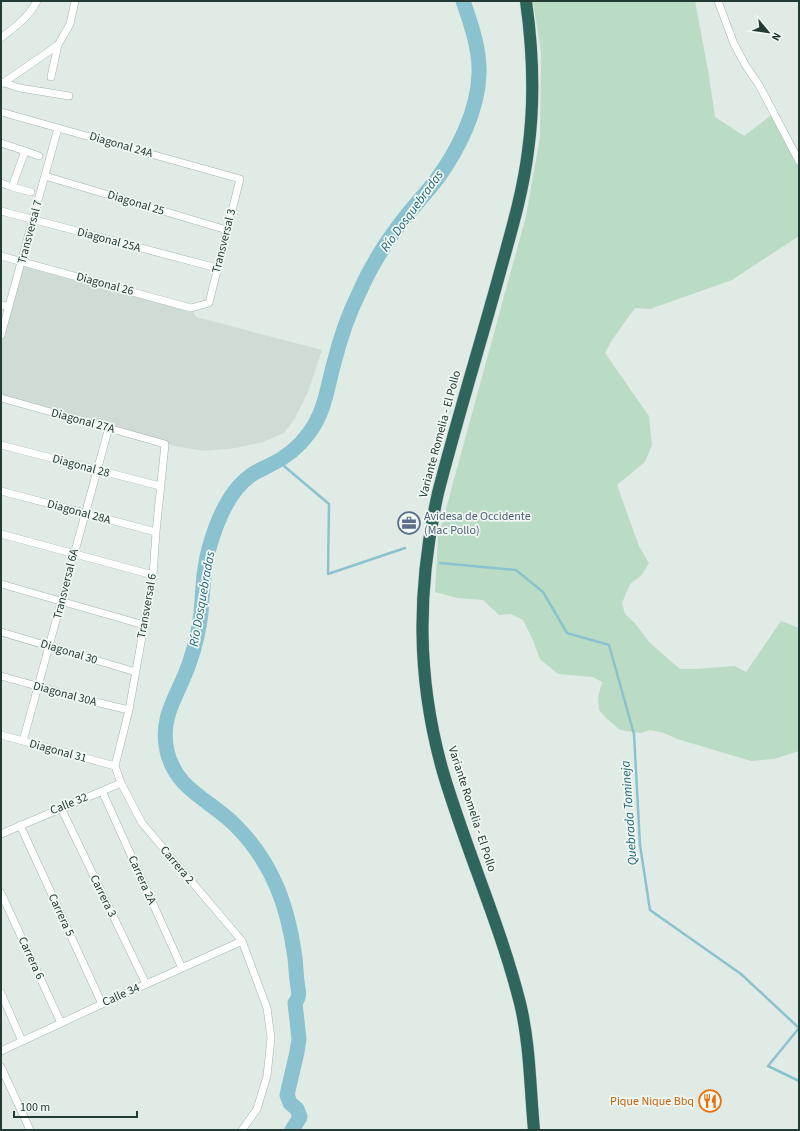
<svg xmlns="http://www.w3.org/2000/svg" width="800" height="1131" font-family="'Source Sans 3',sans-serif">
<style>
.built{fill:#cfdbd5}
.green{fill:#badcc4}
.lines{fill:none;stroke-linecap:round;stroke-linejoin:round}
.stream{stroke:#8ac3cf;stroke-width:2.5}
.river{stroke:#8ac3cf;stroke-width:15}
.street-casing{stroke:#a4b3ad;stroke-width:8}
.highway-casing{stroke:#c1c8c6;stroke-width:13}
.street{stroke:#fff;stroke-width:7}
.highway{stroke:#2f665b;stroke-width:12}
.labels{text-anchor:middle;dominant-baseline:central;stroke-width:3.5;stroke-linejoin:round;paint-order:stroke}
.street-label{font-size:12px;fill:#223b34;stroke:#f1f8f4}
.service-label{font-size:12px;fill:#4e5e75;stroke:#f1f8f4;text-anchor:start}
.food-label{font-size:12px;fill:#c56008;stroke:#f1f8f4;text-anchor:end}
.water-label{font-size:13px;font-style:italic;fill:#1e6575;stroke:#f1f8f4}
</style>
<rect width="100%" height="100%" fill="#e1ebe6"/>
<!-- built -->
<path class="built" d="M22,262L191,308L196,317L322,350L308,392L294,420L284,433L263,442L236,448L203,451L165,444L1,398V335Z"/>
<!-- green -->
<path class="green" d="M533,1H695L708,70L715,117L744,136L774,113L799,159V236L732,280L650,309L635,308L612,340L605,353L649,416L652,445L645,462L617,485L639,546L649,563L642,575L630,584L622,603L625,614L635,623L649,642L680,669H696L735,666L746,672L781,621L799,628V751L774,759L751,761L677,739L664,733L650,730L641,733L620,730L606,718L599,710L598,698L602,682L593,677L558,674L540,659L532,638L523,620L511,614L499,615L483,600L457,598L435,592L438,538L526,216L540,137L541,52Z"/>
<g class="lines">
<!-- stream -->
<path class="stream" d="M278,461L329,504L328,574L405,548
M440,563L516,570L543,592L567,633L609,645L634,734L640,845L650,910L741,974L799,1028L768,1066L799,1081"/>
<!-- river -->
<path class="river" d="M292,1130L300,1117L297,1109L290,1103L287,1095L297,1052L299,1039L295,1003C301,995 298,990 297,981C296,974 296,966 295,958C288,906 273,863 235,825C209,799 176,790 167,751C159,716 179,694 189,664C195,647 199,630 201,613C203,590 203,568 210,545C217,521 229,491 250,476C256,471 263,469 270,465C285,458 299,447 309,433C325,412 327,388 334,363C340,339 348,315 359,293C369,270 382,248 397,228C409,211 424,196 437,179C458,150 478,111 479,74C480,49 471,24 463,1"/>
<!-- street casing -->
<g class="street-casing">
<path id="street" d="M718,1L734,44L746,66L759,85L799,161
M1,38C16,26 28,18 37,1
M51,77L58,45L70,24L75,1
M1,82L20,88L69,96
M3,83L58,45
M1,112L240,179L209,303L191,308L1,256
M1,143L25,151L12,187L1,183
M25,151L39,156
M45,176L227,230
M12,187L31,192
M1,211L217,268
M1,305L9,307
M1,335L58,128
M1,398L165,444L156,532L153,575L129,710L115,766
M1,445L160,486
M1,491L156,532
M1,534L153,575
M1,584L144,625
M1,632L136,672
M1,676L83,699L129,710
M1,735L115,766
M23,741L109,427
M115,766L121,783L142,823L242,941L267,1008L271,1038L267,1076L257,1109L242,1130
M102,791L182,968
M61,808L146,984
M20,825L102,1004
M1,834L121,783
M1,893L61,1023
M1,993L22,1041
M1,1051L102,1004L242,941
M1,1067L30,1130"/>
</g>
<!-- highway casing -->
<g class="highway-casing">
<path id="highway" d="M526,1C533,51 535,101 528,151C523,192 511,232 500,272C480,345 457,419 438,493C417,588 416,677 443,772C466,850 500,924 520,1003C530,1044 530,1088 534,1130"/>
</g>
<!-- street -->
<use href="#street" class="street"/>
<!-- highway -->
<use href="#highway" class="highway"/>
</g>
<!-- icons -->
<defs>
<g id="office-ring" transform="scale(1.15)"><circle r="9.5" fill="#f1f8f4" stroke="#5c6f8a" stroke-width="1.5"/><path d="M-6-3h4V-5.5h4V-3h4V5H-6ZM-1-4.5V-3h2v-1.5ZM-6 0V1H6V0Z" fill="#5c6f8a"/></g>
<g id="restaurant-ring" transform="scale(1.15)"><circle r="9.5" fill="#f1f8f4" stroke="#e8710a" stroke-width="1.5"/><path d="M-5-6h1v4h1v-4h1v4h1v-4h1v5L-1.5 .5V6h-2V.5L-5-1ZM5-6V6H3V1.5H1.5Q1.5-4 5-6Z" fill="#e8710a"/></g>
</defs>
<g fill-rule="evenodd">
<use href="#office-ring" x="409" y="523"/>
<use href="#restaurant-ring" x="710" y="1101"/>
</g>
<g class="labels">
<!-- street labels -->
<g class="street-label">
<text transform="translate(121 145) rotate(16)">Diagonal 24A</text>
<text transform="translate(136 203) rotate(17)">Diagonal 25</text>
<text transform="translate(30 232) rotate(-75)">Transversal 7</text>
<text transform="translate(109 240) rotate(15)">Diagonal 25A</text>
<text transform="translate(224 241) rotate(-76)">Transversal 3</text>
<text transform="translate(105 284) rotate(15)">Diagonal 26</text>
<text transform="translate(83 421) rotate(15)">Diagonal 27A</text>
<text transform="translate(440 434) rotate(-75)">Variante Romelia - El Pollo</text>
<text transform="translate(81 466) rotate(15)">Diagonal 28</text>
<text transform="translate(79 512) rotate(15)">Diagonal 28A</text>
<text transform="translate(66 584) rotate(-76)">Transversal 6A</text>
<text transform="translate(147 606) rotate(-80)">Transversal 6</text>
<text transform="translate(69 652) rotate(17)">Diagonal 30</text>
<text transform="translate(65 694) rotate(15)">Diagonal 30A</text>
<text transform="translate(58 751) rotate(15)">Diagonal 31</text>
<text transform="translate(69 804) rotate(-22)">Calle 32</text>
<text transform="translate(472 809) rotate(72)">Variante Romelia - El Pollo</text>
<text transform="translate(177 865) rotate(50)">Carrera 2</text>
<text transform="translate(142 880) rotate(66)">Carrera 2A</text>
<text transform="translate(103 896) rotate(64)">Carrera 3</text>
<text transform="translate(61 915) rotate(65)">Carrera 5</text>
<text transform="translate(31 958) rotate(65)">Carrera 6</text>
<text transform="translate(121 995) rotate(-24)">Calle 34</text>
</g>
<!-- service labels -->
<g class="service-label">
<text x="424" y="516">Avidesa de Occidente<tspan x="424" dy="14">(Mac Pollo)</tspan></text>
</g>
<!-- food labels -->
<g class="food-label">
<text x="694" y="1101">Pique Nique Bbq</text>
</g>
<!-- water labels -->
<g class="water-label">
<text transform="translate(412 211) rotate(-54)">Río Dosquebradas</text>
<text transform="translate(202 599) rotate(-80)">Río Dosquebradas</text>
<text transform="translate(629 813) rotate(-94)">Quebrada Tomineja</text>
</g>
</g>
<!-- border -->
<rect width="800" height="1131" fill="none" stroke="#223b34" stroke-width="4"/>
<!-- north arrow -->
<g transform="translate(768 32) rotate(119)" stroke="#f1f8f4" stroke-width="3" paint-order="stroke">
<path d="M0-3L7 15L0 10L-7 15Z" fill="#223b34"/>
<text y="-6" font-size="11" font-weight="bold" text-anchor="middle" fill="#223b34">N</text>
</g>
<!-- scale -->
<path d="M14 1111v6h123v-6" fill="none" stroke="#223b34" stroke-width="2"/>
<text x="20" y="1111" font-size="12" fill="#223b34" stroke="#f1f8f4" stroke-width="3" paint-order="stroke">100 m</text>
</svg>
